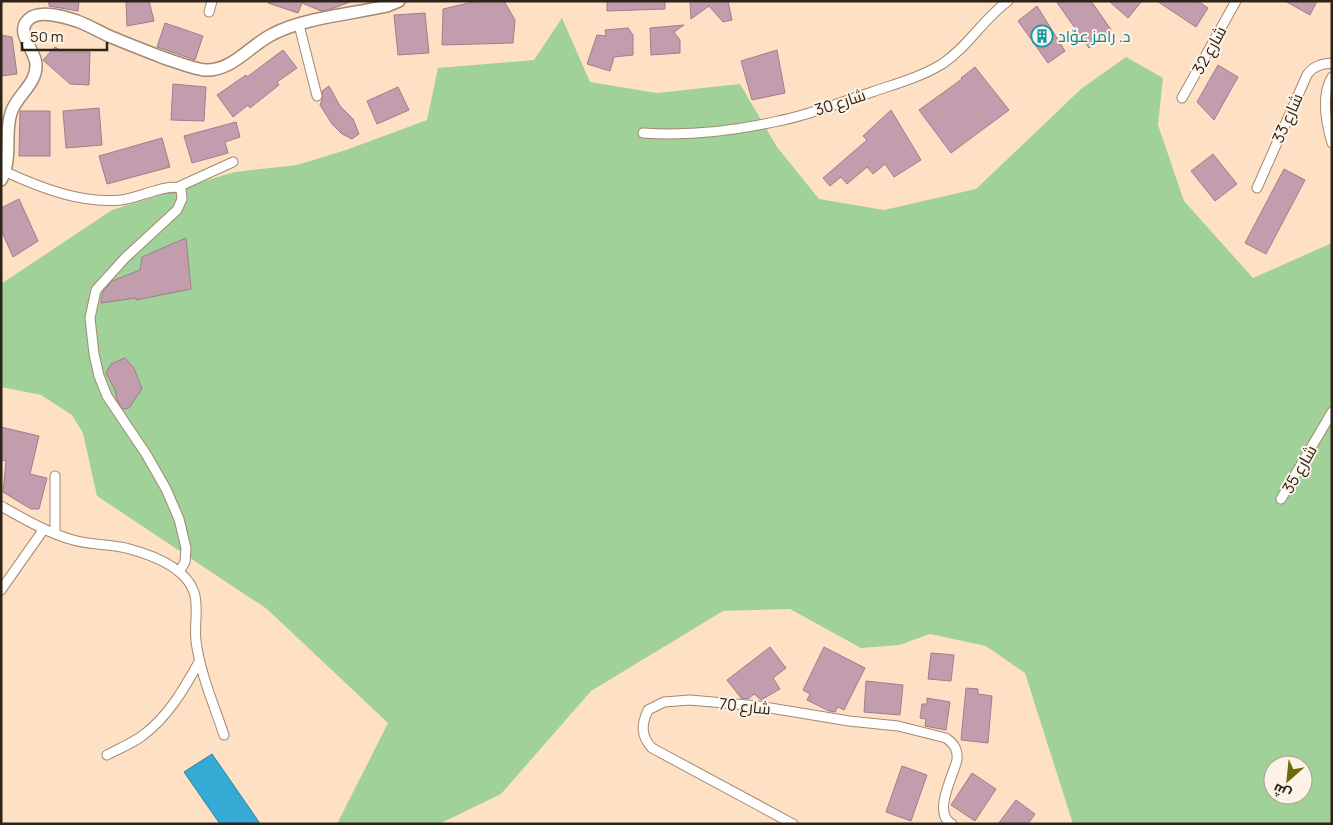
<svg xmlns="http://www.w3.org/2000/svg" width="1333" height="825" font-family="Manrope,Cairo,sans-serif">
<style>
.green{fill:#9fd199;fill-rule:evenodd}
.water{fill:#34aad4;stroke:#32829c}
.building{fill:#c29dae;stroke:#a07d8d}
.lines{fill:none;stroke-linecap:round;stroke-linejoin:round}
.minor-casing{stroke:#a4896f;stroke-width:11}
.tertiary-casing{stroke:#a4896f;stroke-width:14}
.minor{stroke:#fff;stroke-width:9}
.tertiary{stroke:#fff;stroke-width:11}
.labels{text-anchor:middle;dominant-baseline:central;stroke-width:4;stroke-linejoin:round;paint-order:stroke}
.culture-label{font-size:16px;fill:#0d838f;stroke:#fdf2e6;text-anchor:start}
.street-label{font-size:16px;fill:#2d2318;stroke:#fdf2e6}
</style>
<rect width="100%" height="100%" fill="#fee1c5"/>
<!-- green -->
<path class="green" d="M562,18L590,82L657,93L740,84L777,147L819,199L884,210L976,189L1081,89L1126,57L1163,78L1158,125L1184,201L1253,278L1332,243V824H1073L1025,673L986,646L930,634L899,645L861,648L790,609L723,611L591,691L501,794L439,824H337L388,723L267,609L97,496L83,433L72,415L41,395L1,387V284L112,210L234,172L297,165L346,150L427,120L438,68L534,60ZM1273,765H1303V795H1273Z"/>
<!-- water -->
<path class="water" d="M212,754L259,822L257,824H220L184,772Z"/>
<!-- building -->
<path class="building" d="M49,1H79L78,11L49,6Z
M126,1H149L154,21L127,26Z
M268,1H350V2L334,8L321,11L302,3L298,13L268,3Z
M477,1H504L515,20L513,43L442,45L443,9Z
M607,1H665V9L607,11Z
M690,1H728L732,20L723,22L709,6L691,19Z
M1056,1H1091L1112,31L1089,48Z
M1109,1H1142L1128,18Z
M1157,1H1198L1208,8L1196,27Z
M1285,1H1317L1310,15Z
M1037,6L1065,51L1048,63L1018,21Z
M425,13L429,53L398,55L394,15Z
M165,23L203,36L195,60L157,47Z
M684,25L674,32L680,40V53L651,55L650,28Z
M628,28L633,35V55L614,57L610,71L587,64L597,35L606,36L605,30Z
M1,35L12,37L17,74L1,76Z
M55,47L63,52H90L89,85L70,84L43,60Z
M283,50L297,68L277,82L279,85L250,108L248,105L233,117L217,95L246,75L247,77Z
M777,50L785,93L752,100L741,61Z
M1218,65L1238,77L1214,120L1197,102Z
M975,67L1009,110L951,153L919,110L962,79L961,78Z
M173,84L206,87L204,121L171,120Z
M329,86L340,106L353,119L359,134L352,139L342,134L332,124L320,105L323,97L322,91Z
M398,87L409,110L377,124L367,101Z
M99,108L102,145L66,148L63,111Z
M891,110L921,160L894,177L885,164L873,174L867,167L847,184L841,177L830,186L823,178L867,140L863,136Z
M20,111H50V156H19Z
M236,122L240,137L225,142L228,153L192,163L184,136Z
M162,138L170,167L107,184L99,156Z
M1213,154L1237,184L1215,201L1191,171Z
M1284,169L1305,180L1266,254L1245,243Z
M19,199L38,241L13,257L1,230V208Z
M186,238L191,289L136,300V298L101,303L103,292L112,281L140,270L142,257Z
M125,358L134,368L142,389L129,408L123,409L117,400L115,390L106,373L111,364Z
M1,427L39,436L30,474L47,478L39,509H31L3,492L6,461L1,460Z
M770,647L786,668L773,678L780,689L761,700L754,694L748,699L741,698L727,680Z
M824,647L865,668L844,710L838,707L835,712L829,711L807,700L810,694L803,690Z
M931,653L954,655L951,681L928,679Z
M866,681L903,685L900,715L864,712Z
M966,688L978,689V694L992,696L988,743L961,740Z
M927,698L950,702L946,730L925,726L926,719L920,718L922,704H927Z
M902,766L927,775L911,821L886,812Z
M972,773L996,789L975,821L951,805Z
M1016,800L1035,814L1028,824H998Z"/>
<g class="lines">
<!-- minor casing -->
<g class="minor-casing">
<path id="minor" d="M209,12L212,1
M299,25L317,96
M1332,77C1321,95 1326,123 1332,143
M1182,98L1236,1
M643,133C688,136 734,131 778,121C810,115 841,102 872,92C895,84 921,77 942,64C968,47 983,19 1008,1
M6,172C41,188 82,204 121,200C137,199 169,182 181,189L182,199L177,210L125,258L96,290L90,318L94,354L99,376L107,396L146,454L166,489L179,519L186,548L185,562L179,572
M178,187L233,162
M1257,188L1307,75C1313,66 1321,64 1332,63
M1281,499L1332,412
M1,506C24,519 48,533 73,540C90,545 108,544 126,548C149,554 185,566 194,592C199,607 194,625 196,641C200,673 214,705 224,735
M55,533V476
M1,590L44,529
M107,755C118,749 131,744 142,736C168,717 184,689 199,662
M793,824L652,748C641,736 641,725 648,710L664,702L690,700L758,706L849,721L898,726L946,738C954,744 958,749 957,760C953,776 932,814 952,824"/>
</g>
<!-- tertiary casing -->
<g class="tertiary-casing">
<path id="tertiary" d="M1,180C13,157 4,135 11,113C17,94 37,85 36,64C35,49 14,32 29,19C40,9 65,17 77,21C88,25 100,32 111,37C128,44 146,51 164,58C177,62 190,68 204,70C232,72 250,45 273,34C303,18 352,14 387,6L399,1"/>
</g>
<!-- minor -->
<use href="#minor" class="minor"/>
<!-- tertiary -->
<use href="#tertiary" class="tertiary"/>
</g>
<!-- icons -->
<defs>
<g id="building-ring" transform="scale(1.125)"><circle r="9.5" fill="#fdf2e6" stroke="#0f9aa8" stroke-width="1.5"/><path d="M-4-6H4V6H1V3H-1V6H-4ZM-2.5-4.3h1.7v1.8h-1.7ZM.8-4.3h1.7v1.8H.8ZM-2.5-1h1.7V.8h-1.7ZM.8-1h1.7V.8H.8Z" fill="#0f9aa8"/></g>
</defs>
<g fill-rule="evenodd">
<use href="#building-ring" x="1042" y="36"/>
</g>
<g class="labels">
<!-- culture labels -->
<g class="culture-label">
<text x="1058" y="36">د. رامز عوّاد</text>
</g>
<!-- street labels -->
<g class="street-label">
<text transform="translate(1209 50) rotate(-61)">شارع 32</text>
<text transform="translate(840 102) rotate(-18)">شارع 30</text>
<text transform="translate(1287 118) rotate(-66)">شارع 33</text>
<text transform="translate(1299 469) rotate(-60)">شارع 35</text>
<text transform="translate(745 706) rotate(6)">شارع 70</text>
</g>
</g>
<!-- border -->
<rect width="1333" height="825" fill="none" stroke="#2d2318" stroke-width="5"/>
<!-- north arrow -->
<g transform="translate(1288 780) rotate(207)"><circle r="24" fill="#fdf2e6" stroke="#aa9f94"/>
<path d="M0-4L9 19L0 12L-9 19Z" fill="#6e6b06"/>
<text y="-8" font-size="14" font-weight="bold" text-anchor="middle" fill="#2d2318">ش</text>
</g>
<!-- scale -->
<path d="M22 42v8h85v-8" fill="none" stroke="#2d2318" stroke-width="2.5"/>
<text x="30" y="42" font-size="15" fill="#2d2318" stroke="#fdf2e6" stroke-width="4" paint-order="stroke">50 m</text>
</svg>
